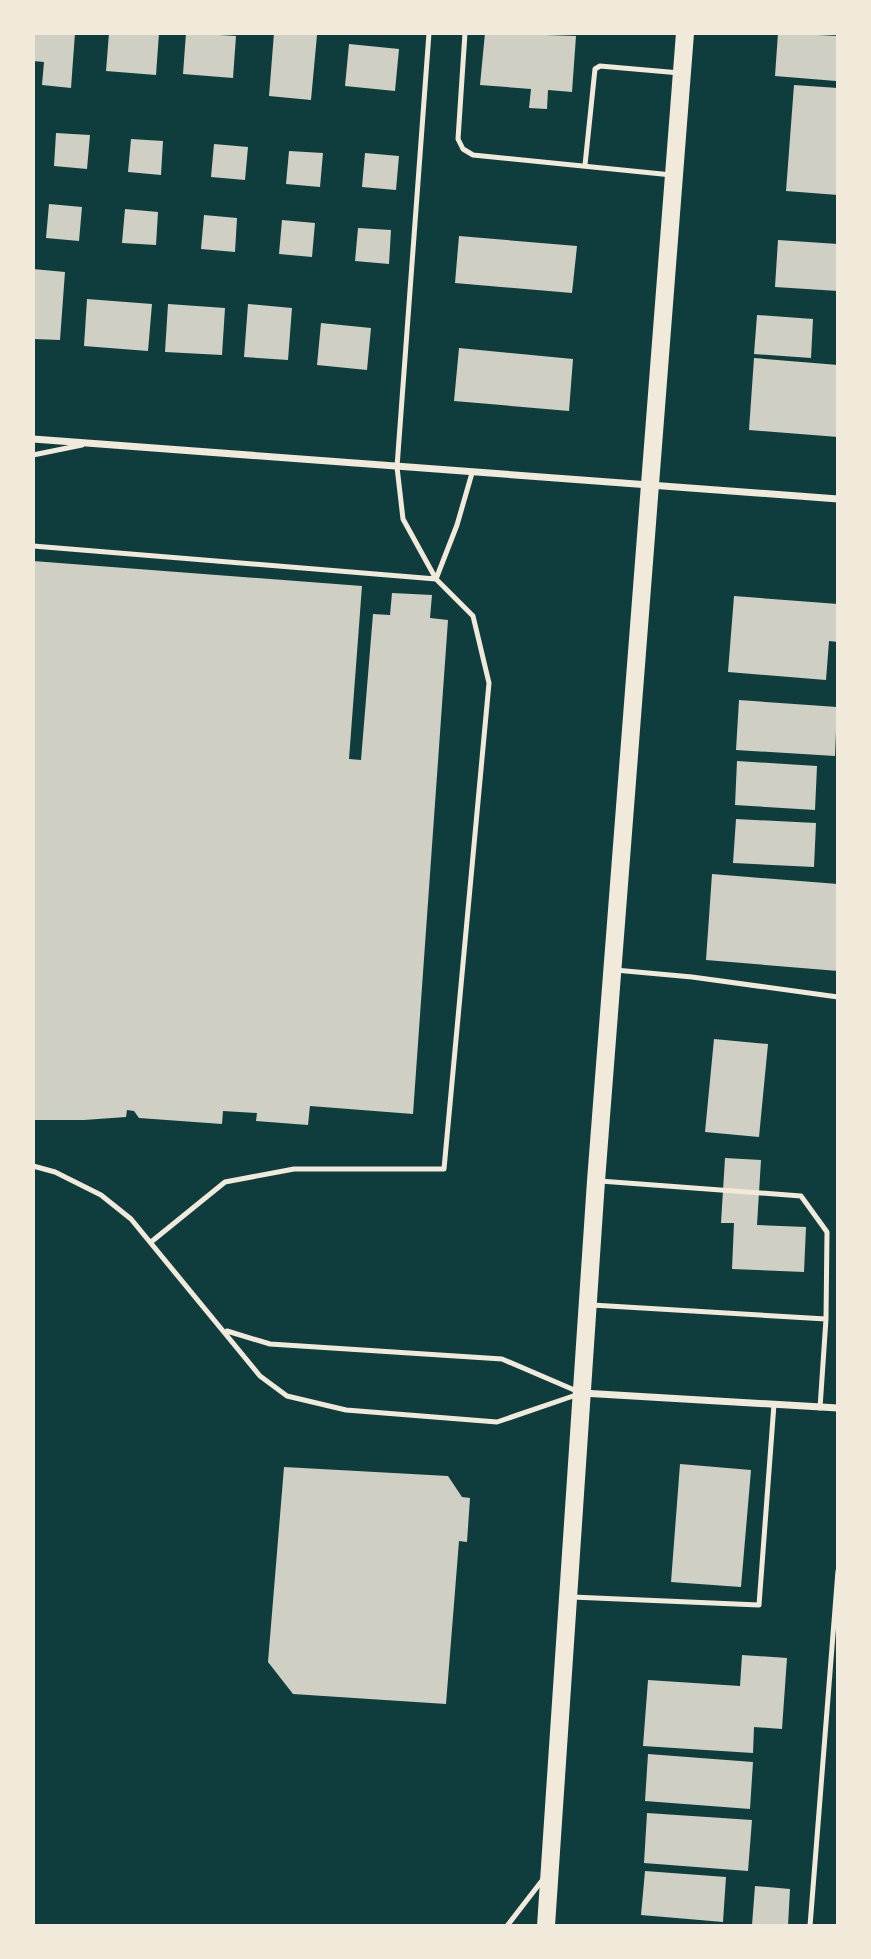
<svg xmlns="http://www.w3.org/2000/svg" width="871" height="1959" font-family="'Playfair Display',serif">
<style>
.building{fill:#cfcfc3}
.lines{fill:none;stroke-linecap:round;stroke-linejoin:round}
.service{stroke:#f1e9da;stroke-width:5}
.minor{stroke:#f1e9da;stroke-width:7}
.primary{stroke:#f1e9da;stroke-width:18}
</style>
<rect width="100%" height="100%" fill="#0f3d3e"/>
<!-- building -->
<path class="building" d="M33,33H75L71,88L42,85L44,62L33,61Z
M109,33H159L156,75L106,71Z
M186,33L236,36L233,78L183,74Z
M274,33L317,35L311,100L269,96Z
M485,33L576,36L572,92L548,90L547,109L529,108L531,89L480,85Z
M778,33L838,36L836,81L775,76Z
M349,44L399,49L395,91L345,86Z
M794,85L838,88V195L786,191Z
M56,133L90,135L87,169L54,166Z
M131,139L163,141L161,175L128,172Z
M214,144L248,147L245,180L211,177Z
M289,151L323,153L320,187L286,184Z
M365,153L399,156L396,190L362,187Z
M49,204L82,207L79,241L46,238Z
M125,209L158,212L156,245L122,243Z
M204,215L237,218L235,252L201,249Z
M282,220L315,223L312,257L279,254Z
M358,228L391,230L389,264L355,261Z
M459,236L577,246L572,293L455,283Z
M778,240L838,244V291L775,287Z
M33,269L65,272L60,340L33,339Z
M87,299L152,304L148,351L84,346Z
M168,304L225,308L222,355L165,352Z
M248,304L292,308L288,360L244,357Z
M757,315L813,319L811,358L754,354Z
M321,323L371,328L367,370L317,365Z
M459,348L573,359L569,411L454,401Z
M754,358L838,365V437L749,430Z
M33,561L362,586L349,759L361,760L373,614L390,615L392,593L432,595L430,618L448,620L413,1114L310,1106L308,1125L256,1121L257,1113L223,1111L222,1124L139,1118L134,1111L127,1110L126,1117L84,1120H33Z
M734,596L838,604V642L829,641L826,680L728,672Z
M739,700L837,707L835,756L736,750Z
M737,761L817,766L815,810L735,805Z
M736,819L816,823L814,867L733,863Z
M712,874L838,884V971L706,960Z
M714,1039L768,1044L759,1137L705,1132Z
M725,1158L761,1160L757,1225L806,1227L804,1272L732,1269L734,1223H721Z
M680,1464L751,1470L741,1587L671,1582Z
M284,1467L448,1476L462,1497L470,1498L467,1542L459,1541L446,1704L293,1694L268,1662Z
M742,1655L787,1658L782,1729L754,1727L753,1753L643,1746L648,1680L740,1686Z
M648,1754L753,1762L750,1809L645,1801Z
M647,1813L752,1820L748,1871L644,1863Z
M645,1871L726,1877L723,1922L641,1915Z
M755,1886L790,1889L788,1926L752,1925Z"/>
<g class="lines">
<!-- service -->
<path class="service" d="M465,33L458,139L463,149L473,155L672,175
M585,165L595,69L600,66L680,73
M33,455L82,445
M33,546L436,579
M436,579L457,525L472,473
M615,970L692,977L838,997
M33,1166L55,1172L101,1195L131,1219L260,1376L287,1396L346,1410L497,1422L579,1394
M600,1181L801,1196L827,1232L826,1319L820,1408
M151,1242L225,1182L294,1169H444L489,683L473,616L436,579L403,519L397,467L429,33
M592,1305L826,1319
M227,1331L270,1344L502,1359L579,1392
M572,1597L759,1605L774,1404
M507,1926L544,1878
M810,1926L838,1571"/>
<!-- minor -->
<path class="minor" d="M33,439L838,499
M582,1393L838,1408"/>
<!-- primary -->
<path class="primary" d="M546,1926L596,1181L685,33"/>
</g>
<!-- border -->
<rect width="871" height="1959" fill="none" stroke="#f1e9da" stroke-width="70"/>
</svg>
